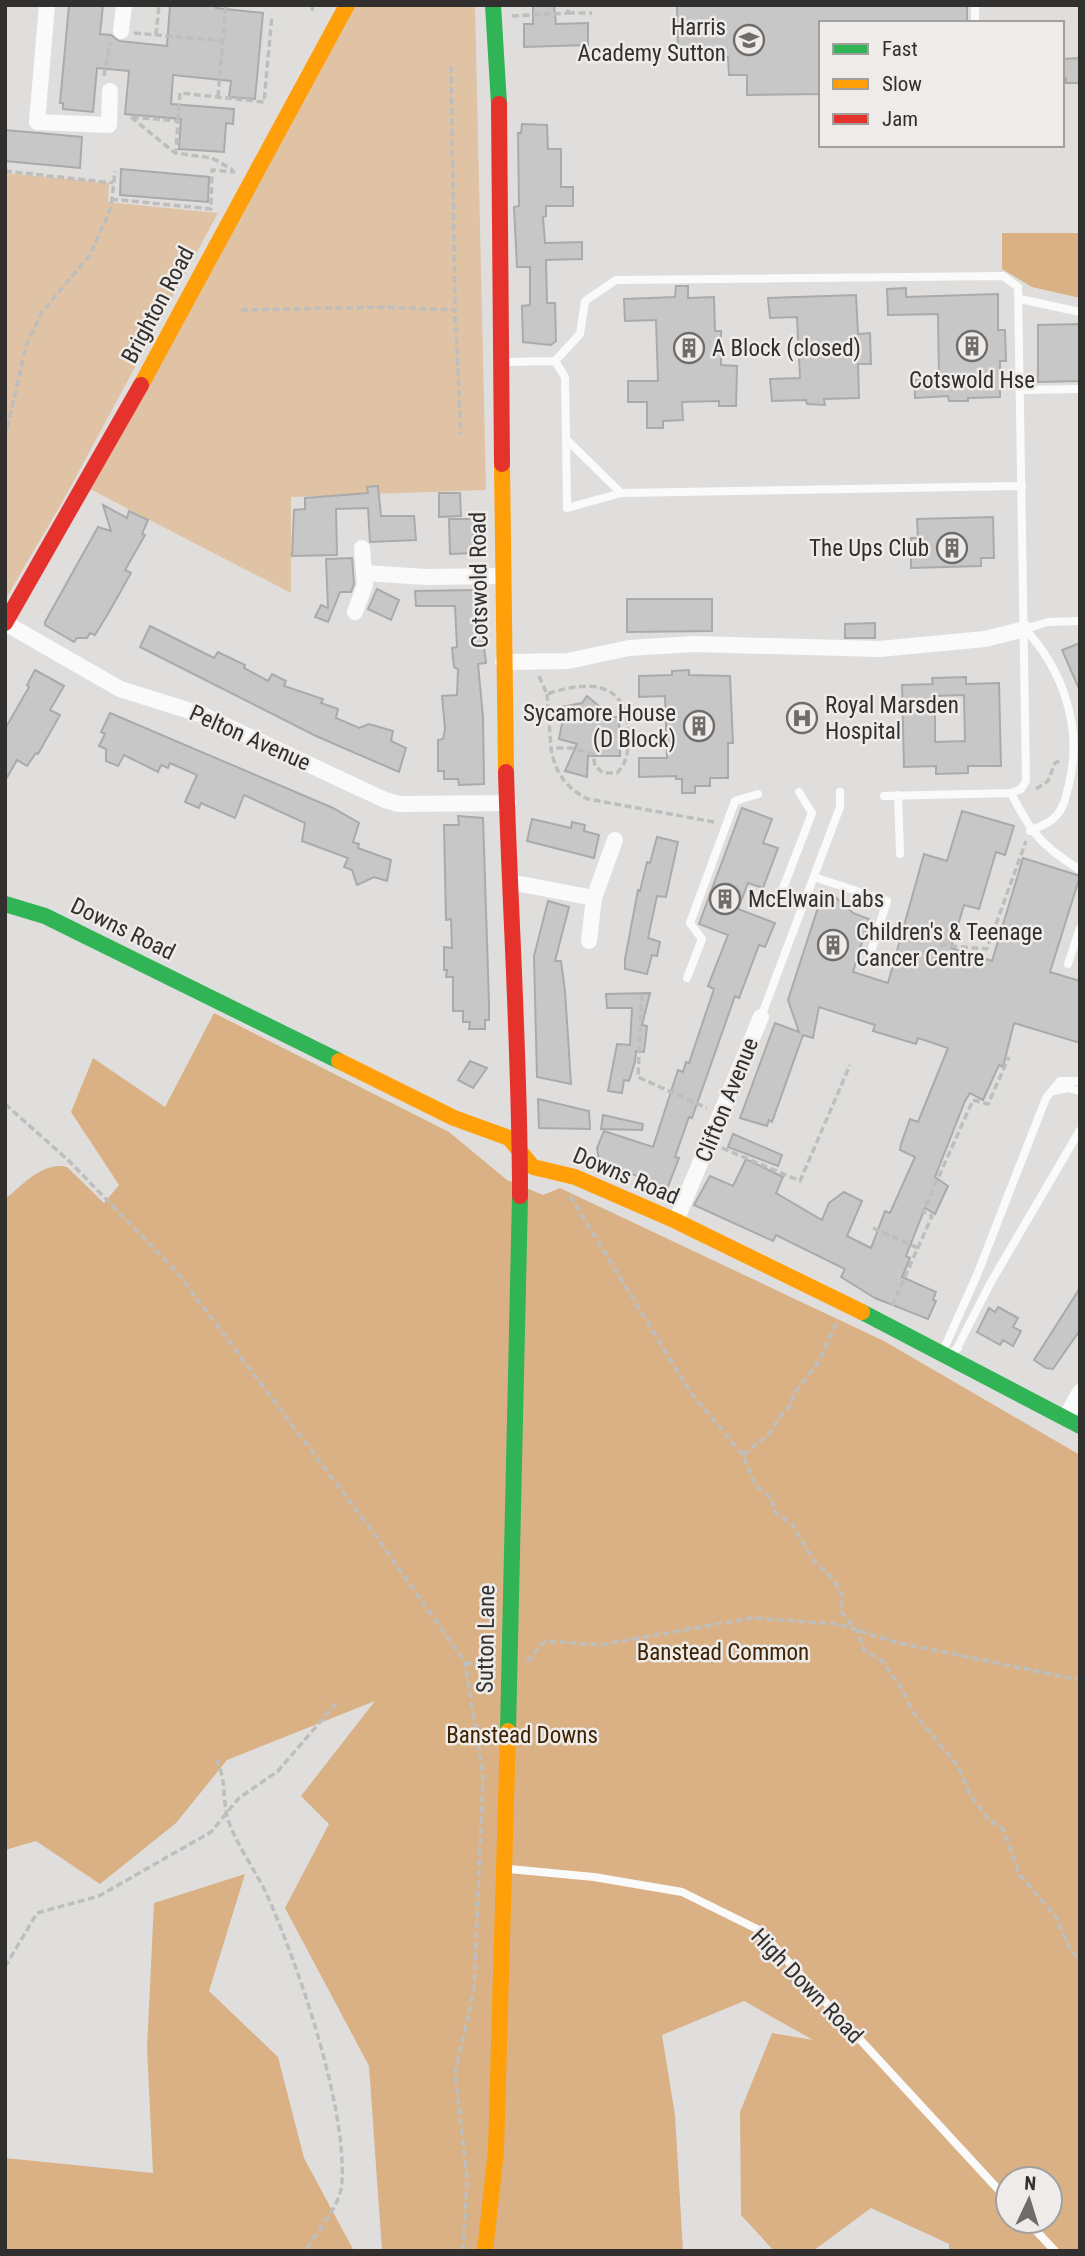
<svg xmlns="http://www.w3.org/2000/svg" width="1085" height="2256" font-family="'Roboto Condensed',sans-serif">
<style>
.green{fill:#e0c2a5}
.forest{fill:#d9b185;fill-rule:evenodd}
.building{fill:#c8c7c7;stroke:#abaaaa;stroke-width:2;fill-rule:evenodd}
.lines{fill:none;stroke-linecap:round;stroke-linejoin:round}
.path{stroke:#bebebd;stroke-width:3.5;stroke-dasharray:7 3.5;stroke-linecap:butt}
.lane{stroke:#fafafa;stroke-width:8}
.street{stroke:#fafafa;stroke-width:16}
.fast{stroke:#30b455;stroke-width:16}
.slow{stroke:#ff9f0a;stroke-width:16}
.jam{stroke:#e5322d;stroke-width:16}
.labels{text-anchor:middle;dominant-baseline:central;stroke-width:5;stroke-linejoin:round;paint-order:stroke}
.poi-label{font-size:23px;fill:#31302f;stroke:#eeebe8;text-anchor:start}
.street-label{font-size:23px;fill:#31302f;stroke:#eeebe8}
.park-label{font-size:23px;fill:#3f2201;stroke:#eeebe8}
</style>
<rect width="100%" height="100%" fill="#e0dedc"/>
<!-- green -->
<path class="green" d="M347,5H475L486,490L291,497V593L84,486Z
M5,173L109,183L108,202L218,213L64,499L5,600Z"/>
<!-- forest -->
<path class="forest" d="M1002,233H1080V298L1032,287L1002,269Z
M214,1013L449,1132L507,1180L543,1195L560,1188L884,1341L1080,1455V2251H949V2244L871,2208L813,2251H774L741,2215L740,2112L772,2033L813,2040L744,2001L662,2035L675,2115L683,2251H382L369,2066L285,1908L329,1824L301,1796L375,1701L227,1760L176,1823L100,1884L36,1841L5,1850V1199C23,1185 43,1161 67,1167L104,1203L119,1185L71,1112L93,1058L165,1107ZM1008,2179H1050V2221H1008Z
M245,1874L209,1991L278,2057L304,2158L354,2251H5V2158L153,2173L147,2048L154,1903Z"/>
<!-- building -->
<path class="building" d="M69,5H103L100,34L111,35L119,41L167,46L170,5H216V8L263,13L255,99L229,97L231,81L173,75L171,104L234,109L233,124L226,123L224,152L179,149L181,119L125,114L129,71L97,68L93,112L63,109V103H60Z
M533,5H554L556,24L588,23V45L524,47V24H533Z
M677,5H967V23H821V94L747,95V75H729L728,57L678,58Z
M1080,58V83H1066V78H1062V59Z
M522,124L547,125L548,149H561V187H573V206H546V216L543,217L545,243L582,242V259L546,260L547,303H555L556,341L551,345L523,342L522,306L530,305V267H517L514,207L519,206L518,133H521Z
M5,130L82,137L80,168L5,161Z
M121,169L209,177L208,202L120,195Z
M676,286H688V298L714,297L715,331H721V365L737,366L736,406H719V401L682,402L683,420L663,421V428H647V402H628V381H658L656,320L625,321L624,299L675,297Z
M906,288V297L998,294V330H1005L1006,361H1000V397L968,398V401H949L948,396L915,398L914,380L939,379L938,314L888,315L887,289Z
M856,295L858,334L870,333L871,364H858L859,398L824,399L825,405L807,404L806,400L772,401L770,379L800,378L797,317L770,318L768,298Z
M1080,324V381L1038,382V325Z
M378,486L381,516H414L416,540L370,542L368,508L336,509L337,555L292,556L294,510L305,509V498L368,493L367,487Z
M439,493H460L461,516L439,517Z
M103,505L127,518L129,511L148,520L142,534L145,535L125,570L131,573L109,612L95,635L90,633L87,638H77L74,642L45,625V622L98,527L111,531Z
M993,517L994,558H981V566L911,568V538H918L917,519Z
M449,519H473L474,553L450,554Z
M352,558L354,584L351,592H340L328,622L315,617L321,605L328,608L326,559Z
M377,589L399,600L391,620L368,609Z
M477,590L486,663L478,664L483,717L484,784L459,785L458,779H444V771H438V740L443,739L445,729L442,696L457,695L458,669L454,667L452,648L457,647L455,606H416L415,591Z
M627,599H712V631L627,632Z
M875,623V638H845V624Z
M150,626L214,658L218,652L245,665L244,668L268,681L272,674L286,681L284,686L323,699L321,703L338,709L336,718L359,728L369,724L393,731L391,741L406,748L399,772L316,736L140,647Z
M1080,643V691L1062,650Z
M35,670L64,686L50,710L60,715L38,754L36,753L27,766L17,760L5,781V729L29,687L27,685Z
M689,670V675L730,676L733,743H728V778H710V786H695V793H682V779H676V776L639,777V758H667L665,696L639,697V676L672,675V671Z
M966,677V684L999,683L1001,766H968V773L936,774V766L904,767L902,685L933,684L932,678ZM964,695L965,741L935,742V696Z
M587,696L612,717H619L620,756H588L587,777L565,771L577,744L559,739L563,719L561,707L582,703Z
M110,713L333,808L359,823L353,842L359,844L358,848L391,860L387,881L374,877L357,885L352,870L344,867L348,858L302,841L305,823L244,795L235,818L201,803L199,808L185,802L197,775L170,763L168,768L161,765L158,772L124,755L118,766L106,761V749L99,746L105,734L101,732Z
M742,808L772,819L763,843L778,848L763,888L748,883L738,909L775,923L765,947L759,945L739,998L735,996L692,1118L689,1117L675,1157L679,1158L667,1189L599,1160L597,1148L604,1131L653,1147L678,1070L683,1072L686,1062L689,1063L714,989L708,986L728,935L699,924Z
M962,811L1014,826L1005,855L996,852L979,909L964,905L951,948L992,961L1023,858L1080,876L1050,972L1080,981V1043L1014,1023L1003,1067L999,1065L983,1100L970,1093L965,1101L935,1177L948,1186L935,1214L925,1208L906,1256L910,1258L902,1277L936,1292L933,1300L936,1301L928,1319L875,1298L841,1277L845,1269L776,1235L773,1241L694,1205L710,1176L733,1186L746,1159L783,1177L776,1193L822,1220L829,1203L844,1192L862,1201L847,1236L871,1248L885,1211L890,1213L915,1157L900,1150L901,1144L910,1119L918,1122L948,1048L918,1038L916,1044L873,1031L875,1025L819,1007L813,1038L803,1035L772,1122L769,1120L767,1126L740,1118L775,1023L799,1032L788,1000L822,895L832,894L853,913L869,919L853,972L888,983L924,854L947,861Z
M458,816L483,818L489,1003V1020H485V1029H469L470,1022H463V1011H453V977H446L447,970H444V947L452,948L451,919L446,920L444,825H459Z
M532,819L571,828L572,822L585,825L584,831L599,835L594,858L527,841Z
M657,837L678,842L666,897L657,896L648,938L660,942L657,956L652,955L647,974L625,969V959L638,890L640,891L647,862L650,863Z
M548,901L569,907L555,961H561L565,991L571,1084L537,1077L534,956Z
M650,993L642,1025L647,1026L644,1052L636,1051L635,1062L629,1081L624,1080L622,1093L608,1091L617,1044L630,1045L632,1008H607L606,994Z
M470,1061L487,1068L473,1088L458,1080Z
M538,1099L589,1111L590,1129L539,1128Z
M603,1115L643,1124L642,1130L601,1129Z
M733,1134L782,1155L778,1166L728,1147Z
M1080,1288V1330L1053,1369L1046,1368L1034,1360Z
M998,1307L1018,1318L1013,1327L1021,1331L1013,1346L1003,1340L1000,1345L977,1332L989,1308L995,1312Z"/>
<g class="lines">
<!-- path -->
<path class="path" d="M312,11L313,5
M568,13H592
M512,16L568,13V5
M134,33L223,41
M156,35L159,5
M451,66L455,310
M104,76L110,43
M218,97L226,5
M131,117L175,153L212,158L233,170
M132,117L178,121L176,151
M178,121L180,93L264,102L272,15
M5,171L113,183
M111,199L211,209L212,170L235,172
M241,310L384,307L455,310L461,434
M5,438L26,346L42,312L90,255L111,208L115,171
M539,676L547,694C586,681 627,679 628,732C628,749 629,760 617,773H603L595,766L593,754L571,748H551C555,773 566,788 588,799L714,822
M547,694L551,748
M1036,789L1048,781L1055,763L1061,760
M940,945L987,949L1026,841
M642,994L638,1077L707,1108
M5,1104L68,1160L176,1271L373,1532L465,1662L491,1669
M722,1148L800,1181L850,1065
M570,1196L691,1393L743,1455L755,1485L772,1499L775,1512L792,1524L814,1561L834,1580L842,1596V1613L858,1632L864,1650L882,1661L903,1690L912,1711L958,1766L970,1794L988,1819L1004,1830L1019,1874L1056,1917L1069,1947L1080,1961
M873,1228L918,1248
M892,1306L932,1216L923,1212L973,1100L988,1104L1009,1057
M743,1455L770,1433L780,1416L789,1408L794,1394L819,1361L837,1322
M527,1662L545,1641L600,1645L751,1618L838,1624L895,1642L1080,1680
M216,1759C227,1782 222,1794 227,1816C234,1842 257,1872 268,1897C299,1968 346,2104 342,2181C341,2207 318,2228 306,2251
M5,1967L37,1913L99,1896L211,1832L239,1798L278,1771L338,1701
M463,2251L467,2178L455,2073L474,1990L483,1775L465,1662"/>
<!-- lane -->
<path class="lane" d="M975,5V23
M1020,299L1080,312
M555,361L565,377L566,439L621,493L1022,486
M502,362L555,361L580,334L585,301L616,280L1003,276L1018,287L1026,781L1021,789L1011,793L884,796
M1021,390L1080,389
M566,439L567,508L621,493
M1011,793C1031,833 1042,846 1080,870
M898,795L900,854
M1030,831C1038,827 1048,824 1054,818C1064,809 1066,796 1069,784C1083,728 1063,670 1025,629L1048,622L1080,621
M814,877L887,901L870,955
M777,904L812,813L799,792
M1068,964L1080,928
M687,978L702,939L690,923L735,801L758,794
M761,1017L840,807V792
M1053,1091L1068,1088L1080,1091
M958,1348L951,1353H942L977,1275L1046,1098L1060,1081H1080
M956,1350L991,1282L1080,1130
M509,1869L594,1877L682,1892L759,1930L1008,2200
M1027,2221L1055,2251"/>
<!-- street -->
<path class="street" d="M47,5L37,122L109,125L110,91
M121,31L124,5
M365,573L426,577L502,576
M355,612L365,585L362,548
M5,623L120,689L203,715L385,800L399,804L508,803
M503,662L568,661L629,648L693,644L879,649L985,639L1025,629
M510,882L594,898
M589,941L594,898L615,840
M676,1221L761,1017
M1066,1417L1080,1392"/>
<!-- fast -->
<path class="fast" d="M493,5L499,104
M5,904L45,916L339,1061
M862,1312L1080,1426
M508,1731L520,1196"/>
<!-- slow -->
<path class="slow" d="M141,385L347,5
M502,464L506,772
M339,1061L454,1118L509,1138L533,1167L575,1177L676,1221L862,1312
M485,2251L496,2151L508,1731"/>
<!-- jam -->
<path class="jam" d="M499,104L502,464
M5,623L141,385
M506,772C510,913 520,1054 520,1196"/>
</g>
<!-- icons -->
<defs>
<g id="school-ring" transform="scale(1.575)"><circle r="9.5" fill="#eeebe8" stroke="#6e6d6c" stroke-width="1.5"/><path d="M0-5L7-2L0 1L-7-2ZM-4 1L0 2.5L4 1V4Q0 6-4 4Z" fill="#6e6d6c"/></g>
<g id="building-ring" transform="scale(1.575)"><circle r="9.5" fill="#eeebe8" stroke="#6e6d6c" stroke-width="1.5"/><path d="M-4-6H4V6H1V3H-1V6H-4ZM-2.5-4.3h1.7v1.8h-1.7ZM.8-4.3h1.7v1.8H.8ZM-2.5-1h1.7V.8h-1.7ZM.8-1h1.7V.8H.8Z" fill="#6e6d6c"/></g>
<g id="hospital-ring" transform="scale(1.575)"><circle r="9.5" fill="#eeebe8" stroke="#6e6d6c" stroke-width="1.5"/><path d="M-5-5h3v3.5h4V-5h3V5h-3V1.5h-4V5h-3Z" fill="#6e6d6c"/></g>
</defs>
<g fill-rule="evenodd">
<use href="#school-ring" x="749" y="40"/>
<use href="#building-ring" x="972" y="346"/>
<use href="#building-ring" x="689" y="348"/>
<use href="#building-ring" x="952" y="548"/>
<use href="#hospital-ring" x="802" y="718"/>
<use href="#building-ring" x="699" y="726"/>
<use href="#building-ring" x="725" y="899"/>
<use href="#building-ring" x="833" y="945"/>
</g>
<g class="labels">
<!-- poi labels -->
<g class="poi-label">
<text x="726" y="27" text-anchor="end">Harris<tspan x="726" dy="26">Academy Sutton</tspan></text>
<text x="712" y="348">A Block (closed)</text>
<text x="972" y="380" text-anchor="middle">Cotswold Hse</text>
<text x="929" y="548" text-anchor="end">The Ups Club</text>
<text x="825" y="705">Royal Marsden<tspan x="825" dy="26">Hospital</tspan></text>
<text x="676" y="713" text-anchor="end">Sycamore House<tspan x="676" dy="26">(D Block)</tspan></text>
<text x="748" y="899">McElwain Labs</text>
<text x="856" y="932">Children's &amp; Teenage<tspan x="856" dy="26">Cancer Centre</tspan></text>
</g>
<!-- street labels -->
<g class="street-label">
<text transform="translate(158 305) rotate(-62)">Brighton Road</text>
<text transform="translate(479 580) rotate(-91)">Cotswold Road</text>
<text transform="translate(250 738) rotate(24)">Pelton Avenue</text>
<text transform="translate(123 929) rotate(26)">Downs Road</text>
<text transform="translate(727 1100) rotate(-68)">Clifton Avenue</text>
<text transform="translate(626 1176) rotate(23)">Downs Road</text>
<text transform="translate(486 1639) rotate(-89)">Sutton Lane</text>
<text transform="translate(807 1986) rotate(46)">High Down Road</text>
</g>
<!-- park labels -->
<g class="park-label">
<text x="723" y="1652">Banstead Common</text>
<text x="522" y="1735">Banstead Downs</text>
</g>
</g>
<!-- border -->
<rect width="1085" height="2256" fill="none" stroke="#31302f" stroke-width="14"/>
<!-- legend -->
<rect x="819" y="21" width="245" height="126" fill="#eeebe8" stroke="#a2a09e" stroke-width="2"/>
<rect x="833" y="44" width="35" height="10" fill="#30b455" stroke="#a2a09e" stroke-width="2"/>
<text x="882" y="56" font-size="21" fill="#31302f">Fast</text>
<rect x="833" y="79" width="35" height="10" fill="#ff9f0a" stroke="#a2a09e" stroke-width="2"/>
<text x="882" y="91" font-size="21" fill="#31302f">Slow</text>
<rect x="833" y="114" width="35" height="10" fill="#e5322d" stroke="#a2a09e" stroke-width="2"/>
<text x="882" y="126" font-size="21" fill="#31302f">Jam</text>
<!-- north arrow -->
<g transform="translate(1029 2200) rotate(4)"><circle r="33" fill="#eeebe8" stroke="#a2a09e" stroke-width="2"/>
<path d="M0-5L12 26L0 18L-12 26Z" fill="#6e6d6c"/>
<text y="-10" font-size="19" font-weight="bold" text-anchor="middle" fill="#31302f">N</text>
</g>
</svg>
